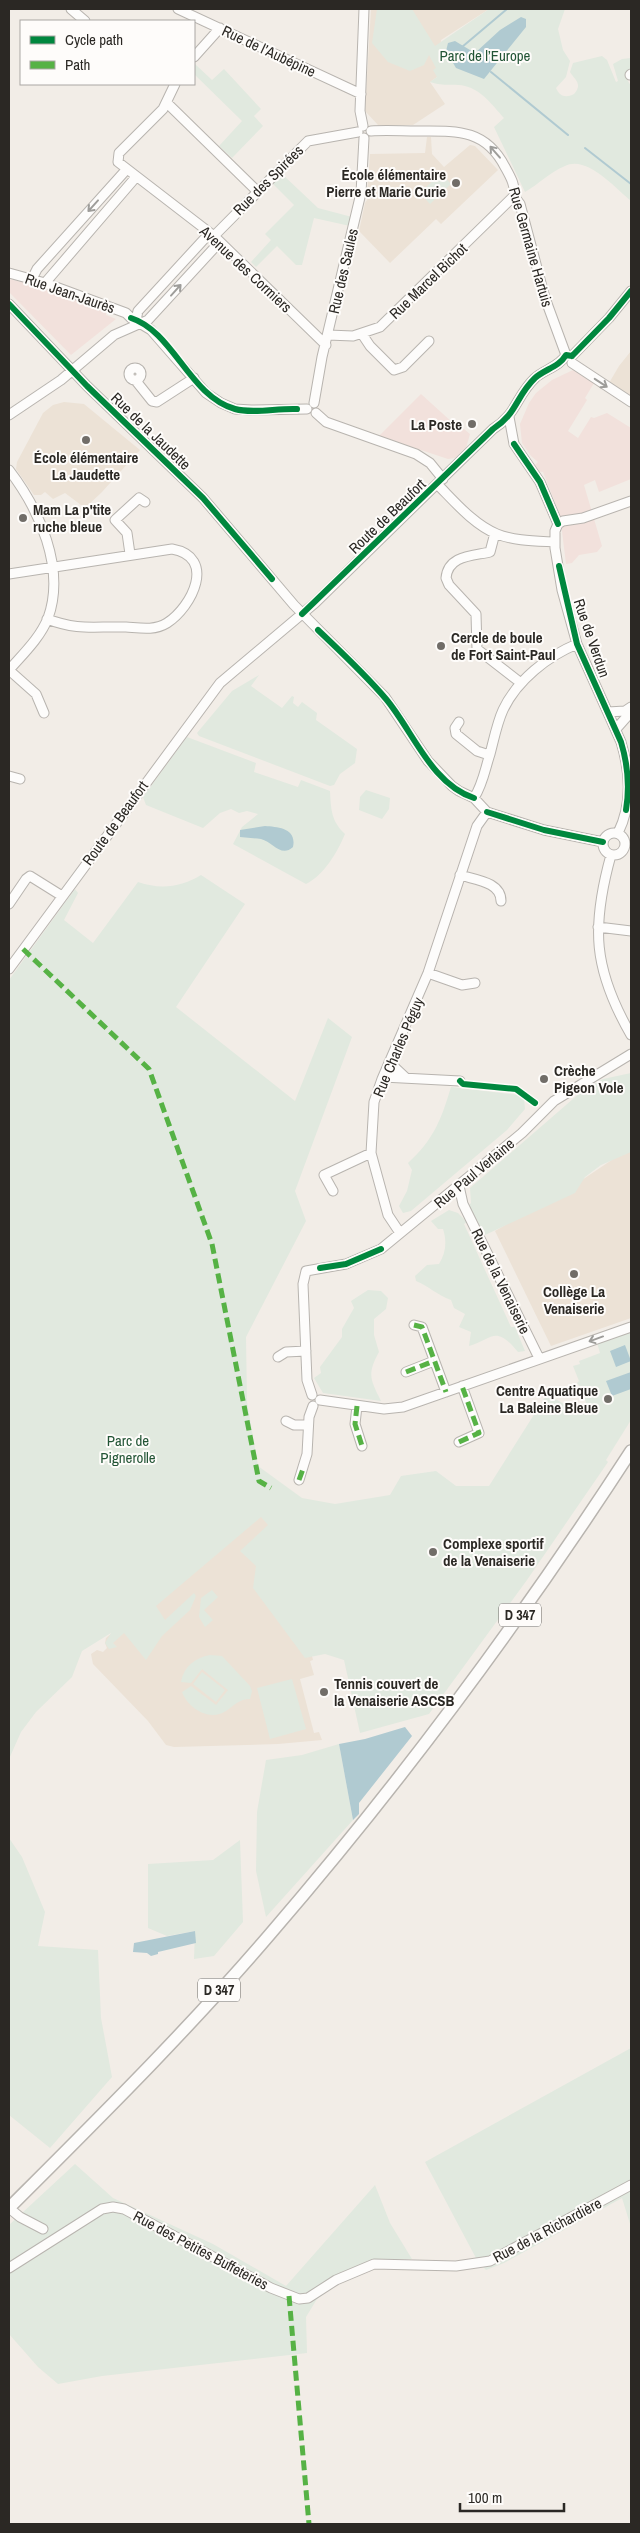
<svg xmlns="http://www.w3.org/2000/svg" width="640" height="2533" font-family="'Archivo Narrow',sans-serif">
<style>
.commercial{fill:#f2e1dc}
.built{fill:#ece2d6}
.green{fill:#e1e9df}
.water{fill:#b0cad1}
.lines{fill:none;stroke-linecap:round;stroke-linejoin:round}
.stream{stroke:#b0cad1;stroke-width:2}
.minor-casing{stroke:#b8b4af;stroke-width:11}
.major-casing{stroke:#b8b4af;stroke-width:14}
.minor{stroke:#fdfcfb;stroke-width:9}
.major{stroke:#fdfcfb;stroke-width:11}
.quiet{stroke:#56b245;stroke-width:5;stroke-dasharray:10 5;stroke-linecap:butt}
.cycleway-casing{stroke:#fefcfa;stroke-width:9}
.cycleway{stroke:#00873e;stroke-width:6}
.oneway{stroke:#9e9d9a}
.poi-dot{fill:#716d68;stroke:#fefcfa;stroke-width:2}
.labels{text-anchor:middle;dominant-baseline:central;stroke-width:4;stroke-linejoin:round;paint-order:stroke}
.shield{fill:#fefcfa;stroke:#6a6864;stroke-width:1}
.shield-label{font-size:14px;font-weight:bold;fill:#2b2824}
.street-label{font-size:15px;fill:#2b2824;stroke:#fefcfa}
.park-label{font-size:15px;fill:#225435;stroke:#fefcfa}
.poi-label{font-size:15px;font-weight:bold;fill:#2b2824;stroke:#fefcfa;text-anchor:start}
</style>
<rect width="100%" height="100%" fill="#f2ede7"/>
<!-- commercial -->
<path class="commercial" d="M9,279L46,288L106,310V315L116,319L71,355L9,292Z
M573,370L594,383L585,398L587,400L568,431L578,438L591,417L594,418L607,413L631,428V479L599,492L595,480L584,485L602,546L597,552L579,555L572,563L566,564L560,515L543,472L536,471L533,467L538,462L531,456L522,443L520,424L529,403L536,393L552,380Z
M421,394L453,423L458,424L470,434L466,448L455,458L448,459L379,436Z"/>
<!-- built -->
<path class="built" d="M371,9H489L441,40L437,77L430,82L445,104L413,125H378L365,111Z
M427,137H431L432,154L444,167L470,145L475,146L498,170L441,224L436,219L390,263L359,231L365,203L369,197L367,195L370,154L425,153Z
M631,351V397L609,383L619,366Z
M64,402L84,404L140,450L102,492L85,508L65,493L53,499L45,492L41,495H34L16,469L17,462L43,413L53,405Z
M631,1147V1318L551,1346L495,1231L576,1184Z
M257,1503L274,1520L297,1597L313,1660L310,1661L314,1675L300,1679L314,1733L319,1732L322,1740L278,1744L174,1747L166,1745L148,1721L93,1664L91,1654L97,1650L103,1652L107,1648L105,1643L106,1638L201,1557Z"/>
<!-- green -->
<path class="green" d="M377,9H412L435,46L489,9H565L558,29L563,50L570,61L566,77L556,88C560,97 566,98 574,94C583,84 575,80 570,72L573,63L602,56L607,60L616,82L618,81L613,64L622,59L631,58V70L625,76L631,86V201C616,189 587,155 565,166C550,172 539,184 525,192L494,127L504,118C493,106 482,90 465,86C453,83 445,87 430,82L437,77L433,70L436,68L429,55L424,65L410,71L388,62L372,43Z
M195,64L212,80L224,69L261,109L254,116L263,126L232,158L219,146L242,121L194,74Z
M281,173L318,208L352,217L350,226L314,218L302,265H296L277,246L256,267L251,262L271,240L265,234L294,205L272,183Z
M441,173L451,184L430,204L420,193Z
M259,675L251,686L282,708L292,696L294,697L293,703L298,707L302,702L317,713L316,720L357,749L355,763L340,774L334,785L330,786L199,736L197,733L232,691Z
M187,737L256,763L254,772L298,787L301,780L330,791C331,809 331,821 345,834C337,853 324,875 306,884L233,844L242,827L258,814L247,811L239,813L231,809L220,813L203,828L146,805L143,797Z
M366,790L390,798L389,809L382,819L359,810L360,797Z
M201,875L245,904L176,1007L295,1101L328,1018L352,1037L295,1191L306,1221L246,1337L247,1402L258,1466L302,1498L335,1504L390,1495L401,1476L436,1471L456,1486H489L547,1394L574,1410H588L582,1389L577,1383L579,1381L573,1366L580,1364L579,1361L600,1353L597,1343L631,1331V1420L606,1460L608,1462L527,1580L429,1714L360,1733L344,1660L325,1654L305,1658L253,1588L256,1566L240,1551L268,1525L261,1517L156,1606L165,1620L194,1593L196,1596L190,1610L162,1636L146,1660L124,1633L113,1643L117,1647L109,1649L105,1643L111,1633L82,1651L72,1677L36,1712L21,1732L9,1759V980L75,889L78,893L64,920L93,943L138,882C161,890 181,887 201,875Z
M631,1073V1152L601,1165L585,1177L575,1193L485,1235L469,1205L471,1203L470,1188L581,1092L603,1079Z
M451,1087L519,1095L524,1099L525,1109L507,1130L411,1211L403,1213L399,1206L407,1191L412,1170L408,1163C434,1139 441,1120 451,1087Z
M449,1210L458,1213L467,1222L464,1224L511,1327H515L525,1351L518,1352C495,1324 493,1339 469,1346L471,1332L459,1327L465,1314L454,1308L451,1300C437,1295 430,1287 416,1281L415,1276L427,1265L439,1264C446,1253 447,1241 443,1229H438L431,1221Z
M368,1290L381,1291L388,1298L386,1309L374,1319V1335L379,1352C367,1374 370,1379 381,1401L323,1393L314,1378L321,1373L320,1367L342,1337V1329L354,1308L351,1301Z
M212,1590L218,1597L204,1610L213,1620L205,1627L199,1617L201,1598Z
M210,1655L222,1656L250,1686L252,1691L250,1699C239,1699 235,1705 226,1711C209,1722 188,1708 182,1692L191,1686L216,1705L228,1690L202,1669L191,1683L181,1682C184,1666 195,1658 210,1655Z
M202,1672L225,1690L216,1702L193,1684Z
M292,1679L306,1729L270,1739L257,1688Z
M339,1744L353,1820L266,1917L256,1871L257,1812L266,1760L302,1755Z
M9,1838L22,1857L45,1912L38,1946L98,1950L101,2018L112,2077L50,2148L9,2115Z
M240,1840L243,1922L214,1956L194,1959L195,1931L167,1936L148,1928V1864L213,1860Z
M631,2048V2227L622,2198L504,2263L486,2270L477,2260L425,2162Z
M75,2164L113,2198L213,2244L286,2286L375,2185L390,2223L412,2259L368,2261L317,2299L306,2317L307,2353L102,2376L58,2384L38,2367L9,2334V2225Z"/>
<!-- water -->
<path class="water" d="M521,17L526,19V27L484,79L456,68L446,51L448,43L455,41L475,53L500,30Z
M265,826C278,827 297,828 293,847C281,858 273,842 261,839C254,838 247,838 240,837V830Z
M625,1345L631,1361L616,1367L610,1351Z
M631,1372V1389L612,1396L606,1381Z
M405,1727L412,1736L359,1803V1814L353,1820L339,1744L365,1739Z
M195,1931L196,1943L158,1952V1954L151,1956L147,1953L133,1952L134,1943Z"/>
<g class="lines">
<!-- stream -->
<path class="stream" d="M462,47L507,9
M491,72L568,135
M585,148L631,184"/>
<!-- minor casing -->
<g class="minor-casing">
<path id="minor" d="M71,9L85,21
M178,9L361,94
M194,57L220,28
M630,75L631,74
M175,84L163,109L119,153L118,162L214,236L326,345
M167,103L257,191
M363,126L360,111L364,9
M371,131C386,130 402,131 417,131C455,131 485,128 505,167C510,176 516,186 514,196
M514,196L520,204L545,298L566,355
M214,236L308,141L358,132
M9,273L45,283L126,313L131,318L151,330L206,393L221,403L235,409L251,410L307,409
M32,279L37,269L126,170
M45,283L136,177
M9,304L87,386L203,498L294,605L385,697L428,761L452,786L459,791L474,798L487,812L544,830L603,842
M136,320L138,311L207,236H214
M362,334L370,346L394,370L403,367L429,341
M328,335L353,336L380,327L514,196
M572,356L609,318L631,291
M572,363L631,402
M129 374a6 6 0 1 1 12 0a6 6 0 1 1-12 0Z
M136,381L152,401L157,402L194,378
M314,403L322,357L361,193L364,138
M316,413L326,422L416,454L430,463L443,479
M9,415L61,380L114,335L148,320L216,246L214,237
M509,417L514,444L540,482L558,524
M9,470C39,509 66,568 48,618C40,638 23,654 9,670L36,694L44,713
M437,484C454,501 474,525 497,534C514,541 536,541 555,542
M558,524L555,531V548L562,590L577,644L621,742C630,772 632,805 618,833
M558,524L563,521L583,518L631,501
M495,533L490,552C473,556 448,555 446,578L449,585L476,614L477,649L521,683
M130,554L127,533L115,520L139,498L145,502
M9,574L172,549C217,557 192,607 167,623C154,631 140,628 126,627C94,626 79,631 47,619
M608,712L625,711L631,707
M459,722L455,728L456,734L477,751L489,755
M616,729L631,712
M9,776L20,779
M474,798C483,784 485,769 490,754C494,739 497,723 503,710C517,680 548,656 577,644
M603 844a11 11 0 1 1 22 0a11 11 0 1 1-22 0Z
M611,855C591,927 593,969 631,1035
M460,875C476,880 501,882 501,901
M9,904L26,879L30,876L62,896
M598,927L631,931
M9,969L220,683L315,603L493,429C517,414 516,396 535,378C545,369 559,367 566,355
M428,973L462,985L475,983
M389,1062L405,1077
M383,1077L460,1081
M459,1186L463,1204L539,1358
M333,1191L324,1175L371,1153
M400,1233L388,1215L371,1153L374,1102L382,1079L428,973L477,826L487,812
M414,1325L422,1327L446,1392
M278,1357L286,1352L306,1351
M406,1372L434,1361
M312,1395L307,1380L303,1284L306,1271L346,1264L381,1249L522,1133L554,1101L631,1054
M320,1400L384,1409L403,1407L631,1327
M357,1406L355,1424L362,1446
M286,1421L294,1425H308
M459,1442L479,1433L462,1386
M299,1480L307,1454L309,1417L313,1406
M9,2208L20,2217L43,2229
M9,2268L102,2209L113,2207L124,2209L271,2288L299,2299L308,2298L336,2280L374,2264L456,2266L490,2261L631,2185"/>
</g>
<!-- major casing -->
<g class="major-casing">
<path id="major" d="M9,2208C98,2119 189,2029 271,1933C402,1781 522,1619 631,1451"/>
</g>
<!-- minor -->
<use href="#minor" class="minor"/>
<!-- major -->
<use href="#major" class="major"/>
<!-- quiet -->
<path class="quiet" d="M23,949L149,1069L212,1244L259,1481L271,1488
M414,1325L422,1327L446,1392
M406,1372L434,1361
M357,1406L355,1424L362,1446
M459,1442L479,1433L462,1386
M299,1480L303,1469
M289,2296L309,2524"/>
<!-- cycleway casing -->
<g class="cycleway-casing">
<path id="cycleway" d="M9,304L87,386L203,498L272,579
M131,318C174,332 189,396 235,409C253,414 277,408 297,409
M572,356L609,318L631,291
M514,444L540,482L558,524
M559,566L577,644L621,742C628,765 630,786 626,810
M302,614L493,429C517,414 516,396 535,378C545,369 559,367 566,355L572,356
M318,630C341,652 365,674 386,699C413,731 431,784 474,798
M487,812L544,830L603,842
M460,1081L463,1084L516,1089L535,1103
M320,1268L346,1264L381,1249"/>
</g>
<!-- cycleway -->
<use href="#cycleway" class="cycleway"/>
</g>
<!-- one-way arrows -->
<defs><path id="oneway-shaft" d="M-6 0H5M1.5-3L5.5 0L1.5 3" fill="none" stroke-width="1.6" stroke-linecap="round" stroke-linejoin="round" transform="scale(1.25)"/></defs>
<g class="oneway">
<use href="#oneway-shaft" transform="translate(495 152) rotate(-131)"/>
<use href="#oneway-shaft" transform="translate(93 206) rotate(132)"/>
<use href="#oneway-shaft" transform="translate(176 290) rotate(-48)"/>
<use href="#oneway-shaft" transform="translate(601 383) rotate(33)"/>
<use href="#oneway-shaft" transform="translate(596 1339) rotate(160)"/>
</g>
<!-- markers -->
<g class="poi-dot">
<circle cx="456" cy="183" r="5"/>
<circle cx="472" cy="424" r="5"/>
<circle cx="86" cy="440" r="5"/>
<circle cx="23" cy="518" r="5"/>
<circle cx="441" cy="646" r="5"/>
<circle cx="544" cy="1079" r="5"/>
<circle cx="574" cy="1274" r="5"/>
<circle cx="608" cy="1399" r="5"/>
<circle cx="433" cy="1552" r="5"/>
<circle cx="324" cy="1692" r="5"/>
</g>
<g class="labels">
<!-- shield labels -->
<g class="shield">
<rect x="499" y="1603.5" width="42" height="23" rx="4"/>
<rect x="198" y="1978.5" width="42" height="23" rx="4"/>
</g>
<g class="shield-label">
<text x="520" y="1615">D 347</text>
<text x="219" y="1990">D 347</text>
</g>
<!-- street labels -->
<g class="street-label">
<text transform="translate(269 51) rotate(25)">Rue de l’Aubépine</text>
<text transform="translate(268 180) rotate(-45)">Rue des Spirées</text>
<text transform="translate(531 247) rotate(74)">Rue Germaine Hartuis</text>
<text transform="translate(246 269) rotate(43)">Avenue des Cormiers</text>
<text transform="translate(343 271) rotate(-77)">Rue des Saules</text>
<text transform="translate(428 281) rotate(-44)">Rue Marcel Bichot</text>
<text transform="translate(70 293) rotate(19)">Rue Jean-Jaurès</text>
<text transform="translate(151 431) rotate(44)">Rue de la Jaudette</text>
<text transform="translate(387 516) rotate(-44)">Route de Beaufort</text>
<text transform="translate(592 638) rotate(71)">Rue de Verdun</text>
<text transform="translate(115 823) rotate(-54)">Route de Beaufort</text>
<text transform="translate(398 1047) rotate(-67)">Rue Charles Péguy</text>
<text transform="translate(474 1173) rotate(-40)">Rue Paul Verlaine</text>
<text transform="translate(501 1281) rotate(64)">Rue de la Venaiserie</text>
<text transform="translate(547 2230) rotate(-28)">Rue de la Richardière</text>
<text transform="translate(201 2250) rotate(28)">Rue des Petites Buffeteries</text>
</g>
<!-- park labels -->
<g class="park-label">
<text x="485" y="55">Parc de l’Europe</text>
<text x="128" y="1440">Parc de<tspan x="128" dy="17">Pignerolle</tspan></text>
</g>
<!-- poi labels -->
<g class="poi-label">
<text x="446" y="174" text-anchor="end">École élémentaire<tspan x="446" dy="17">Pierre et Marie Curie</tspan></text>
<text x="462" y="424" text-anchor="end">La Poste</text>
<text x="86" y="457" text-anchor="middle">École élémentaire<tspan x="86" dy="17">La Jaudette</tspan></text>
<text x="33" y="509">Mam La p'tite<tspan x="33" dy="17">ruche bleue</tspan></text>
<text x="451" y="637">Cercle de boule<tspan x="451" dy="17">de Fort Saint-Paul</tspan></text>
<text x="554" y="1070">Crèche<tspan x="554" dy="17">Pigeon Vole</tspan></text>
<text x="574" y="1291" text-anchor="middle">Collège La<tspan x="574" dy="17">Venaiserie</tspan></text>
<text x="598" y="1390" text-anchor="end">Centre Aquatique<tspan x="598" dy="17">La Baleine Bleue</tspan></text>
<text x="443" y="1543">Complexe sportif<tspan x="443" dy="17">de la Venaiserie</tspan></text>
<text x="334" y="1683">Tennis couvert de<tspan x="334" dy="17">la Venaiserie ASCSB</tspan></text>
</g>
</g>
<!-- border -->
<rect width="640" height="2533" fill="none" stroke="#2b2824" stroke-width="20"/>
<!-- legend -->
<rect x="20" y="20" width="175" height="65" fill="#fefcfa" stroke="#aaa7a4"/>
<rect x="30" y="36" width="25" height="8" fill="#00873e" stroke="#aaa7a4"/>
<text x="65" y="45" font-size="15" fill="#2b2824">Cycle path</text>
<rect x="30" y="61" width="25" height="8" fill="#56b245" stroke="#aaa7a4"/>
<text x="65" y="70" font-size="15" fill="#2b2824">Path</text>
<!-- scale -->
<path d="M460 2503v8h104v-8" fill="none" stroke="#2b2824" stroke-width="2.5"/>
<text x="468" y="2503" font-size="15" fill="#2b2824" stroke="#fefcfa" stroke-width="4" paint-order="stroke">100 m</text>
</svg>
